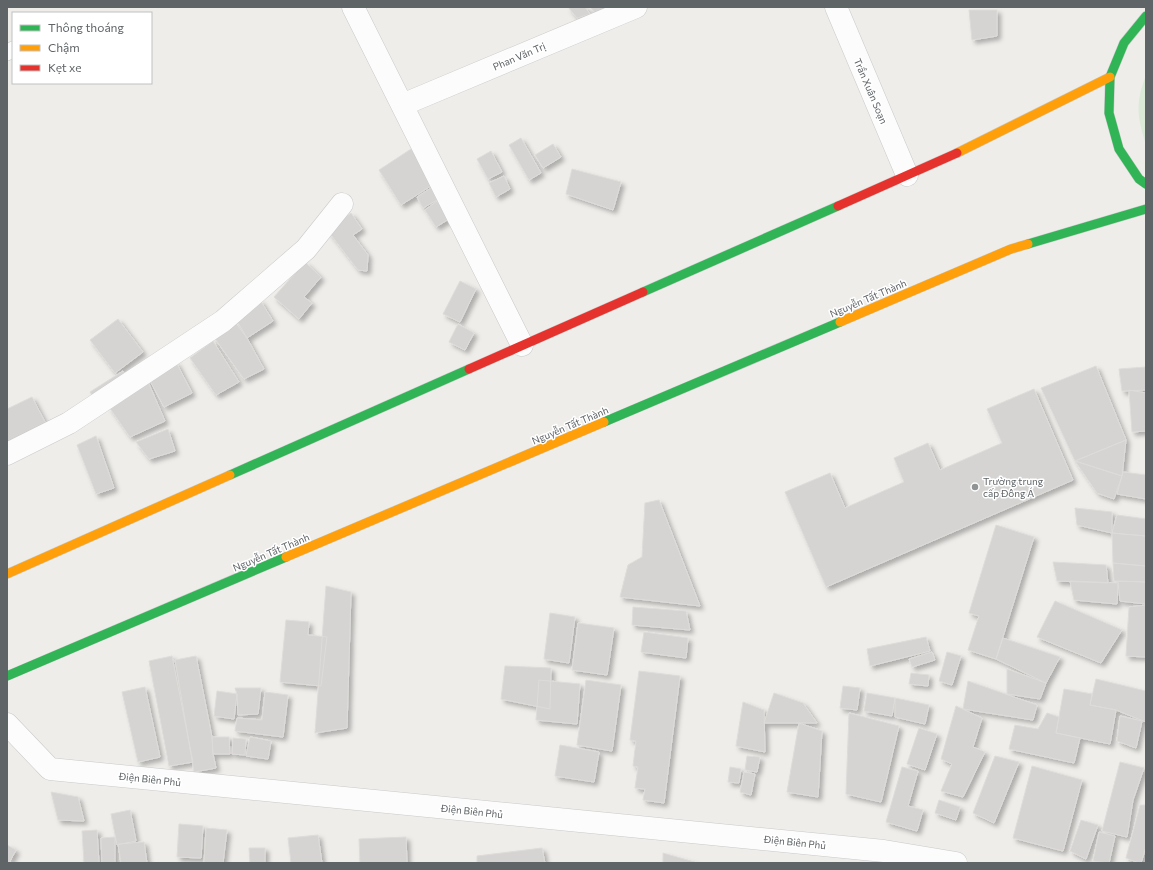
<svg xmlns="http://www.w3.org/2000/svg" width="1153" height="870" font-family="Commissioner,sans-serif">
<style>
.green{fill:#dbe9d7}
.building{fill:#d5d4d3;stroke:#dedcda;filter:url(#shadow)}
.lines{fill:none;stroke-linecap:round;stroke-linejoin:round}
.lane-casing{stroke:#c9cac9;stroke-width:16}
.street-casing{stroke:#c9cac9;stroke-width:23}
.fast-casing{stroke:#c8cac9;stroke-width:10}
.slow-casing{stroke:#c8cac9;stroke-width:10}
.jam-casing{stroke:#c8cac9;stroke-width:10}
.lane{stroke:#fcfcfc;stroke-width:15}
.street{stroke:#fcfcfc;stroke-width:22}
.fast{stroke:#30b455;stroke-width:9}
.slow{stroke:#ff9f0a;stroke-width:9}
.jam{stroke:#e5322d;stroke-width:9}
.poi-dot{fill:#919495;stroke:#fff;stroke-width:1.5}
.labels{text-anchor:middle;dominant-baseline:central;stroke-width:3;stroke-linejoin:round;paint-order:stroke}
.street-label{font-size:10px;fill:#5f6467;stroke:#fff}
.poi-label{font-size:10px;fill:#5f6467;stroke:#fff;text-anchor:start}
</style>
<defs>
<filter id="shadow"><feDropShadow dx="3.5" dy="3.5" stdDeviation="2" flood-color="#0004"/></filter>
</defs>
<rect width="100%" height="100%" fill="#eeedea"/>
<!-- green -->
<path class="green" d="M1146,75V145C1137,116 1135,104 1146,75Z"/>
<!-- building -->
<path class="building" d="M568,7H585L590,14L577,18Z
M590,7H608L595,13Z
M969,10H997V36L972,40Z
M521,138L541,173L529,180L509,145Z
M553,144L561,157L543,168L535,155Z
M411,149L434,184L401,205L379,170Z
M491,151L502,172L488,179L477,159Z
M572,169L621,182L613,210L566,194Z
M504,176L510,189L496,197L489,183Z
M431,188L437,200L423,208L417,197Z
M437,201L449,219L436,227L425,210Z
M351,213L362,229L353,235L368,255L367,271L358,270L328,231Z
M305,262L321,277L304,297L312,303L299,319L274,297Z
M460,281L476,289L460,322L443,314Z
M260,300L273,321L247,338L234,316Z
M118,319L143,352L115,373L90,340Z
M235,322L247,338L264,369L244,379L213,336Z
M458,324L474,333L465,350L449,342Z
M213,341L239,382L216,395L190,358Z
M176,362L192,393L164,407L148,377Z
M1096,366L1126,440L1075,461L1041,388Z
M1146,367V390L1122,391L1119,369Z
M123,371L129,377L96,401L90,392Z
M146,377L165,421L130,437L109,407Z
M1034,389L1073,480L826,587L785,492L830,473L845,508L904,482L894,458L928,443L940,470L1002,443L987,409Z
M1129,390L1146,393V431L1132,432Z
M32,397L46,424L7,443V409Z
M168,429L175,451L149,459L136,442Z
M96,436L114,488L96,494L77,445Z
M1126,440L1122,476L1075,461Z
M1075,461L1122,476L1114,499L1097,493Z
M1123,472L1146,475V499L1117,494Z
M659,500L700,606L620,597L628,565L642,557L645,503Z
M1075,508L1112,512V533L1077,525Z
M1117,515L1146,519V536L1112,533Z
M996,525L1034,537L996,659L968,650L979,616L969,613Z
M1112,533L1146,536V566L1113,563Z
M1053,562L1106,565L1108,583L1057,581Z
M1113,563L1146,566V582L1114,581Z
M1070,581L1118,583L1117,604L1074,600Z
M1118,581L1146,582V604L1120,601Z
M326,586L351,592L347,728L315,733Z
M1055,601L1122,630L1101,663L1037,637Z
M1146,605V657L1126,656L1129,607Z
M633,607L686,611L690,630L632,625Z
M550,613L575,617L569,663L544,659Z
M286,620L309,622L308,635L327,637L321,686L280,682Z
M578,623L614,628L607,675L572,670Z
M644,632L688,638L686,658L641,652Z
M926,637L930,651L870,666L867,649Z
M1003,638L1060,657L1046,683L996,659Z
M932,652L935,660L912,667L909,659Z
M947,652L961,656L952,685L939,681Z
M172,656L193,762L169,766L149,661Z
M196,656L212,737L213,754L216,768L194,772L175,660Z
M505,666L551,668L550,709L501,699Z
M1007,669L1046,683L1040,699L1007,694Z
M639,671L680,676L664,803L643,800L645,789L635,788L638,767L633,766L636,741L630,740Z
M911,673L929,675L928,686L909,684Z
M1096,679L1146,691V722L1116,710L1090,705Z
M539,680L580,684L577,724L536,720Z
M586,680L621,685L612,751L577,745Z
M968,681L1037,705L1033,720L963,709Z
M843,686L860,688L857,710L840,708Z
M145,687L160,757L138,762L122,692Z
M235,688H261L258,714L238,715L237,694Z
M1064,689L1092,694L1090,705L1116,710L1110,744L1056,733Z
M217,691L237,694L234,719L214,716Z
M265,692L288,695L283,737L235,731L237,718L262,720Z
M774,693L803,703L817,723H764Z
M867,693L895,698L892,716L864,711Z
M895,698L929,705L925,724L895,717Z
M743,702L764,710L765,752L736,746Z
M956,706L982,718L973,747L985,752L963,797L941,791L952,764L941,759Z
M849,713L899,726L881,802L846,794Z
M1047,713L1059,717L1056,733L1080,738L1074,763L1009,749L1015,725L1038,729Z
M1120,716L1142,721L1136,748L1117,741Z
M799,723L822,731L818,797L787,792Z
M919,728L937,734L925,770L907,764Z
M212,737H229L230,754H213Z
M250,737L271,741L268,759L246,756Z
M233,738L246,739L245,755L232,754Z
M560,745L599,752L594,782L555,776Z
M747,756L760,757L757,772L745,770Z
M995,756L1019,762L994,823L973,813Z
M1120,762L1144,768L1133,800L1127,837L1102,831Z
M1032,766L1082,780L1063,851L1013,838Z
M730,767L741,769L739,783L728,782Z
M902,767L918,771L908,806L923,810L917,831L886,822Z
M744,772L755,774L751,795L740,792Z
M51,792L78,797L84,821L58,820Z
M939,800L960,807L956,820L935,813Z
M1140,805H1146V847L1141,863H1139L1126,858Z
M130,810L136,841L117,845L111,814Z
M1081,820L1098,825L1086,859L1070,851Z
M179,824L203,826L201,858L177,857Z
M206,828L227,830L223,863H204Z
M97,830L99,863H84L82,831Z
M1099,832L1115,836L1109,863L1093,861Z
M318,835L322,863H291L288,838Z
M115,837V863H102L101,838Z
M406,837L407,863H360L359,839Z
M144,842L147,863H121L118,844Z
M7,845L16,850L9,863H7Z
M249,848H265V863H250Z
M542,848L545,863H477V856Z
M663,853L698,863H663Z"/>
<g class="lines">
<!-- lane casing -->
<g class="lane-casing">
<path id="lane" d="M7,53L13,49"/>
</g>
<!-- street casing -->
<g class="street-casing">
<path id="street" d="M353,7L522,345
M836,7L907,175
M402,105L636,7
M7,454L69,423L223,321L306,249L342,204
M7,724L50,769L884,851L956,863"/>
</g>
<!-- fast casing -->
<g class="fast-casing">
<path id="fast" d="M1146,16L1124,43L1110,77L1109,113L1119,149L1139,179L1146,184
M1028,244L1146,209
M643,292L838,206
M604,422L840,322
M230,475L469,369
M7,676L286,557"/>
</g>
<!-- slow casing -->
<g class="slow-casing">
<path id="slow" d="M957,153L1110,77
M840,322L1011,249L1028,244
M286,557L604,422
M7,574L230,475"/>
</g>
<!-- jam casing -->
<g class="jam-casing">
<path id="jam" d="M838,206L957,153
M469,369L643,292"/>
</g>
<!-- lane -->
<use href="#lane" class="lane"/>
<!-- street -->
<use href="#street" class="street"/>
<!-- fast -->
<use href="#fast" class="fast"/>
<!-- slow -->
<use href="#slow" class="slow"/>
<!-- jam -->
<use href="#jam" class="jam"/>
</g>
<!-- markers -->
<circle class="poi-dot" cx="975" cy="487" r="4"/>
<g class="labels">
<!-- street labels -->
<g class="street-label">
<text transform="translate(519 56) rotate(-23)">Phan Văn Trị</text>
<text transform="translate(871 91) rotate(67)">Trần Xuân Soạn</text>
<text transform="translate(868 298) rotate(-23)">Nguyễn Tất Thành</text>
<text transform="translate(570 425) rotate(-23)">Nguyễn Tất Thành</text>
<text transform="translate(271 552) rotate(-23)">Nguyễn Tất Thành</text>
<text transform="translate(150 779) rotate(6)">Điện Biên Phủ</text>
<text transform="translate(472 811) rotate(6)">Điện Biên Phủ</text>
<text transform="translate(795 842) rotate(6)">Điện Biên Phủ</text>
</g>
<!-- poi labels -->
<g class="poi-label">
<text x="983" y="481">Trường trung<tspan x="983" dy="12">cấp Đông Á</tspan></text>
</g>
</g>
<!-- border -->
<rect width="1153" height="870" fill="none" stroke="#5f6467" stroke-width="16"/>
<!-- legend -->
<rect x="12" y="12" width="140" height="72" fill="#ffffff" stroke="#bfc1c2"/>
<rect x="20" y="25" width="20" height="6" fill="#30b455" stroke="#bfc1c2"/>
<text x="48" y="32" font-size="12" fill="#5f6467">Thông thoáng</text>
<rect x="20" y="45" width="20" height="6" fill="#ff9f0a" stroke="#bfc1c2"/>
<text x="48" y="52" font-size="12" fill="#5f6467">Chậm</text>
<rect x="20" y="65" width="20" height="6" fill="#e5322d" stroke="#bfc1c2"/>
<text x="48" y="72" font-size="12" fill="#5f6467">Kẹt xe</text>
</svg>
